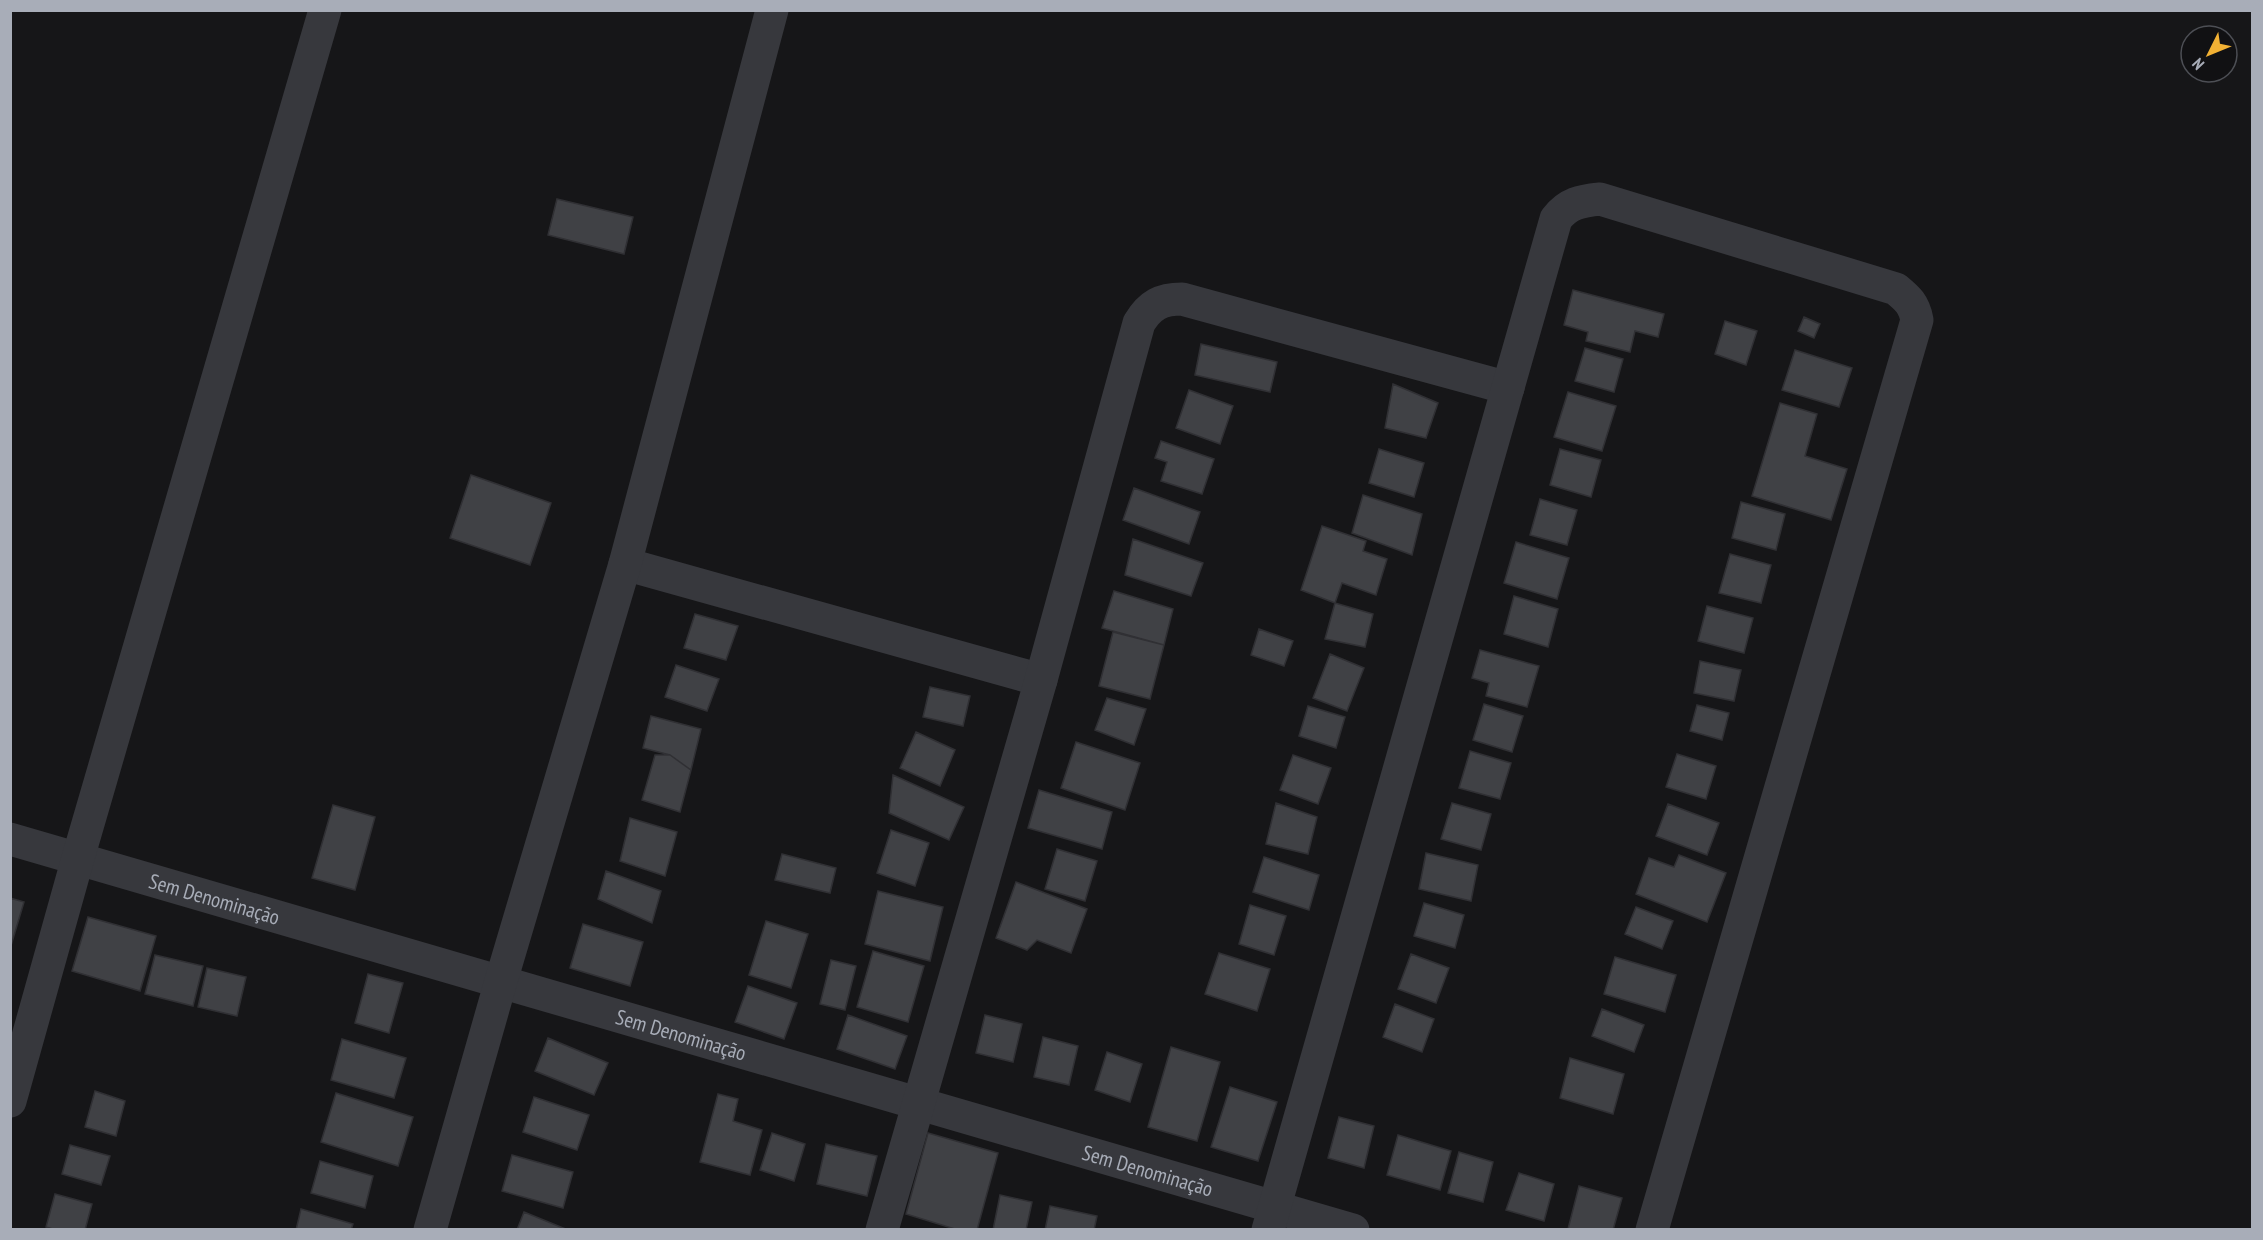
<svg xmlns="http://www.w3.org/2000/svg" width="2263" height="1240" font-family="'PT Sans Narrow',sans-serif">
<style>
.building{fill:#404145;stroke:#303034;stroke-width:1.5}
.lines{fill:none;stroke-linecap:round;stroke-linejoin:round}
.minor{stroke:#37383d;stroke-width:33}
.labels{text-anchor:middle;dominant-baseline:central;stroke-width:5;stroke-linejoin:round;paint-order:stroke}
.street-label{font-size:21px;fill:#a8adb8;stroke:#111113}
</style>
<rect width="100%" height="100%" fill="#161618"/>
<!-- building -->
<path class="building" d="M557,199L633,217L624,254L548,235Z
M1573,290L1664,314L1658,337L1635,331L1630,352L1586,341L1588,332L1564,325Z
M1804,317L1820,324L1814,338L1798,331Z
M1725,321L1757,331L1746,365L1715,354Z
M1201,344L1277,362L1270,392L1195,375Z
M1585,348L1623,359L1614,392L1575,381Z
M1795,350L1852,368L1839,407L1782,390Z
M1393,384L1438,403L1426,438L1385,428Z
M1189,390L1233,406L1220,444L1176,428Z
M1568,392L1616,406L1602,451L1554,437Z
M1780,403L1817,414L1805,456L1847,469L1831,520L1752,496Z
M1161,441L1214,459L1202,494L1161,481L1167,462L1155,458Z
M1379,449L1424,463L1414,497L1369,483Z
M1560,449L1601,460L1591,497L1550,485Z
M471,475L551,503L530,565L450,538Z
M1134,488L1200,512L1189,544L1123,520Z
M1363,495L1422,514L1412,555L1352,533Z
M1540,499L1577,510L1567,545L1530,535Z
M1741,502L1785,514L1776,550L1732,538Z
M1322,526L1366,541L1363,551L1387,559L1376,595L1342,583L1335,603L1301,590Z
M1133,539L1203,563L1191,596L1125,575Z
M1516,542L1569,558L1557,599L1504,583Z
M1730,554L1771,565L1761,603L1719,593Z
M1114,591L1173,609L1164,645L1102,628Z
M1514,596L1558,609L1548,647L1504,634Z
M1335,603L1373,614L1365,647L1325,639Z
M1707,606L1753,618L1744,653L1698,641Z
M695,614L738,626L726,660L684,648Z
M1259,629L1293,641L1284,666L1251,655Z
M1113,632L1164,645L1150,699L1099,686Z
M1480,650L1539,666L1527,707L1486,696L1489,683L1472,678Z
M1330,654L1364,668L1347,711L1313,698Z
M1700,661L1741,670L1734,701L1694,693Z
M676,665L719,679L707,711L665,697Z
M930,687L970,696L963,726L923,717Z
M1107,698L1146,709L1134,745L1095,730Z
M1484,704L1523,716L1512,752L1473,740Z
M1697,705L1729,713L1722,740L1690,731Z
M1308,706L1345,717L1336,748L1299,736Z
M651,716L701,729L691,770L670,755L643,748Z
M916,732L955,750L940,786L900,768Z
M1076,742L1140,763L1125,810L1061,788Z
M1470,751L1511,763L1500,799L1459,788Z
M1677,754L1716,766L1706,799L1666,787Z
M655,755H670L691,770L680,812L642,800Z
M1293,755L1331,768L1318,804L1280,790Z
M893,775L964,807L949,840L889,813Z
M1039,790L1112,812L1102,849L1028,828Z
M1276,803L1317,817L1308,854L1266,844Z
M1452,803L1491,814L1481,850L1441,839Z
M1668,804L1719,823L1707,855L1656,836Z
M333,805L375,817L355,890L312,878Z
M630,818L677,832L665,876L620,861Z
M891,830L929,843L915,886L877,873Z
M1057,849L1097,861L1085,901L1045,889Z
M1426,853L1478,865L1471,901L1419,889Z
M782,854L836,868L830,893L775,880Z
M1679,855L1726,873L1707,922L1636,894L1649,858L1674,867Z
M1264,857L1319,875L1309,910L1253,892Z
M606,871L661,891L652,923L598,899Z
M1016,882L1087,909L1071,953L1037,940L1027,950L996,938Z
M878,891L943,907L930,961L865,944Z
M10,898L24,902L10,949Z
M1424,903L1464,915L1455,948L1414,936Z
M1250,905L1286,916L1274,955L1239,944Z
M1636,907L1673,921L1662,949L1625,934Z
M88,917L156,936L140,991L72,971Z
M766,921L808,934L791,988L749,975Z
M583,924L643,942L630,986L570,968Z
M873,951L924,966L908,1022L857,1007Z
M1219,953L1270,969L1257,1011L1205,994Z
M1411,954L1449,968L1436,1003L1398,989Z
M155,955L203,966L193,1006L145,994Z
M1615,957L1676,975L1665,1012L1604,994Z
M831,960L856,966L845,1010L820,1004Z
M207,968L246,977L237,1016L198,1007Z
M368,974L403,983L389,1033L355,1023Z
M748,986L797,1003L784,1039L735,1022Z
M1395,1004L1434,1019L1422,1052L1383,1037Z
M1602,1009L1644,1025L1634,1052L1592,1036Z
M848,1015L907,1036L895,1069L837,1049Z
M985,1015L1022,1024L1013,1062L976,1053Z
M1043,1037L1078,1046L1069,1085L1034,1077Z
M548,1038L608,1063L594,1095L535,1071Z
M342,1039L406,1058L394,1098L331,1080Z
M1171,1047L1220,1062L1197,1141L1148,1127Z
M1107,1052L1142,1064L1130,1102L1095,1090Z
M1570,1058L1624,1074L1613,1114L1560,1098Z
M1230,1087L1277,1102L1258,1161L1211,1147Z
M95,1091L125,1101L116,1136L85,1127Z
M336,1093L413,1117L398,1166L321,1142Z
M718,1094L738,1099L733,1121L762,1130L750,1175L700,1162Z
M534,1097L589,1115L577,1150L523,1132Z
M1339,1117L1374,1126L1364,1168L1328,1158Z
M772,1133L805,1144L794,1181L760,1170Z
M928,1133L998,1153L977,1230H958L906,1214Z
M1398,1135L1451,1151L1440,1190L1387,1175Z
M826,1144L877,1156L867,1196L817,1184Z
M70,1145L110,1156L101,1185L62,1174Z
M1459,1152L1493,1162L1483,1202L1448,1193Z
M512,1155L573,1172L563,1208L502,1191Z
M320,1161L373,1176L365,1208L311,1193Z
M1519,1173L1554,1184L1544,1221L1506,1210Z
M1579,1186L1622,1198L1613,1230L1568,1229Z
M55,1194L92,1204L85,1230H56L46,1227Z
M1000,1195L1032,1202L1026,1230H993Z
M1050,1206L1097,1216L1094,1230H1045Z
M301,1209L353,1224L351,1230H296Z
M524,1212L568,1230H517Z"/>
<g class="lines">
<!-- minor -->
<g class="minor">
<path d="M625,564L1041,680"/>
<path id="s1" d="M10,839L1353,1230"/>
<path d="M10,1101L78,858L325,10"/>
<path d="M430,1230L501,981L625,564L772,10"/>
<path d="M882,1230L1041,680L1139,323C1150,305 1161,299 1182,299L1508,388"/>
<path d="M1268,1230L1556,219C1568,203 1581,201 1600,199L1896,289C1908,299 1914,304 1917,320L1652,1230"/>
</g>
</g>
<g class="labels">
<!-- street labels -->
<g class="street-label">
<text stroke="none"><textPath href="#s1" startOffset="213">Sem Denominação</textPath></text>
<text stroke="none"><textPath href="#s1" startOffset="699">Sem Denominação</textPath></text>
<text stroke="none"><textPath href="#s1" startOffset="1185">Sem Denominação</textPath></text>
</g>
</g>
<!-- border -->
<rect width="2263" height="1240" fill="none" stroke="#a8adb8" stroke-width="24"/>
<!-- north arrow -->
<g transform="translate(2209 54) rotate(227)"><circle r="28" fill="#111113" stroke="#4d4f55" stroke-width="1.5"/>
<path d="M0-4.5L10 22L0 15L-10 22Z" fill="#f2b134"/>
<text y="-9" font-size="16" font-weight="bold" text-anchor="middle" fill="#a8adb8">N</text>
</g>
</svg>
